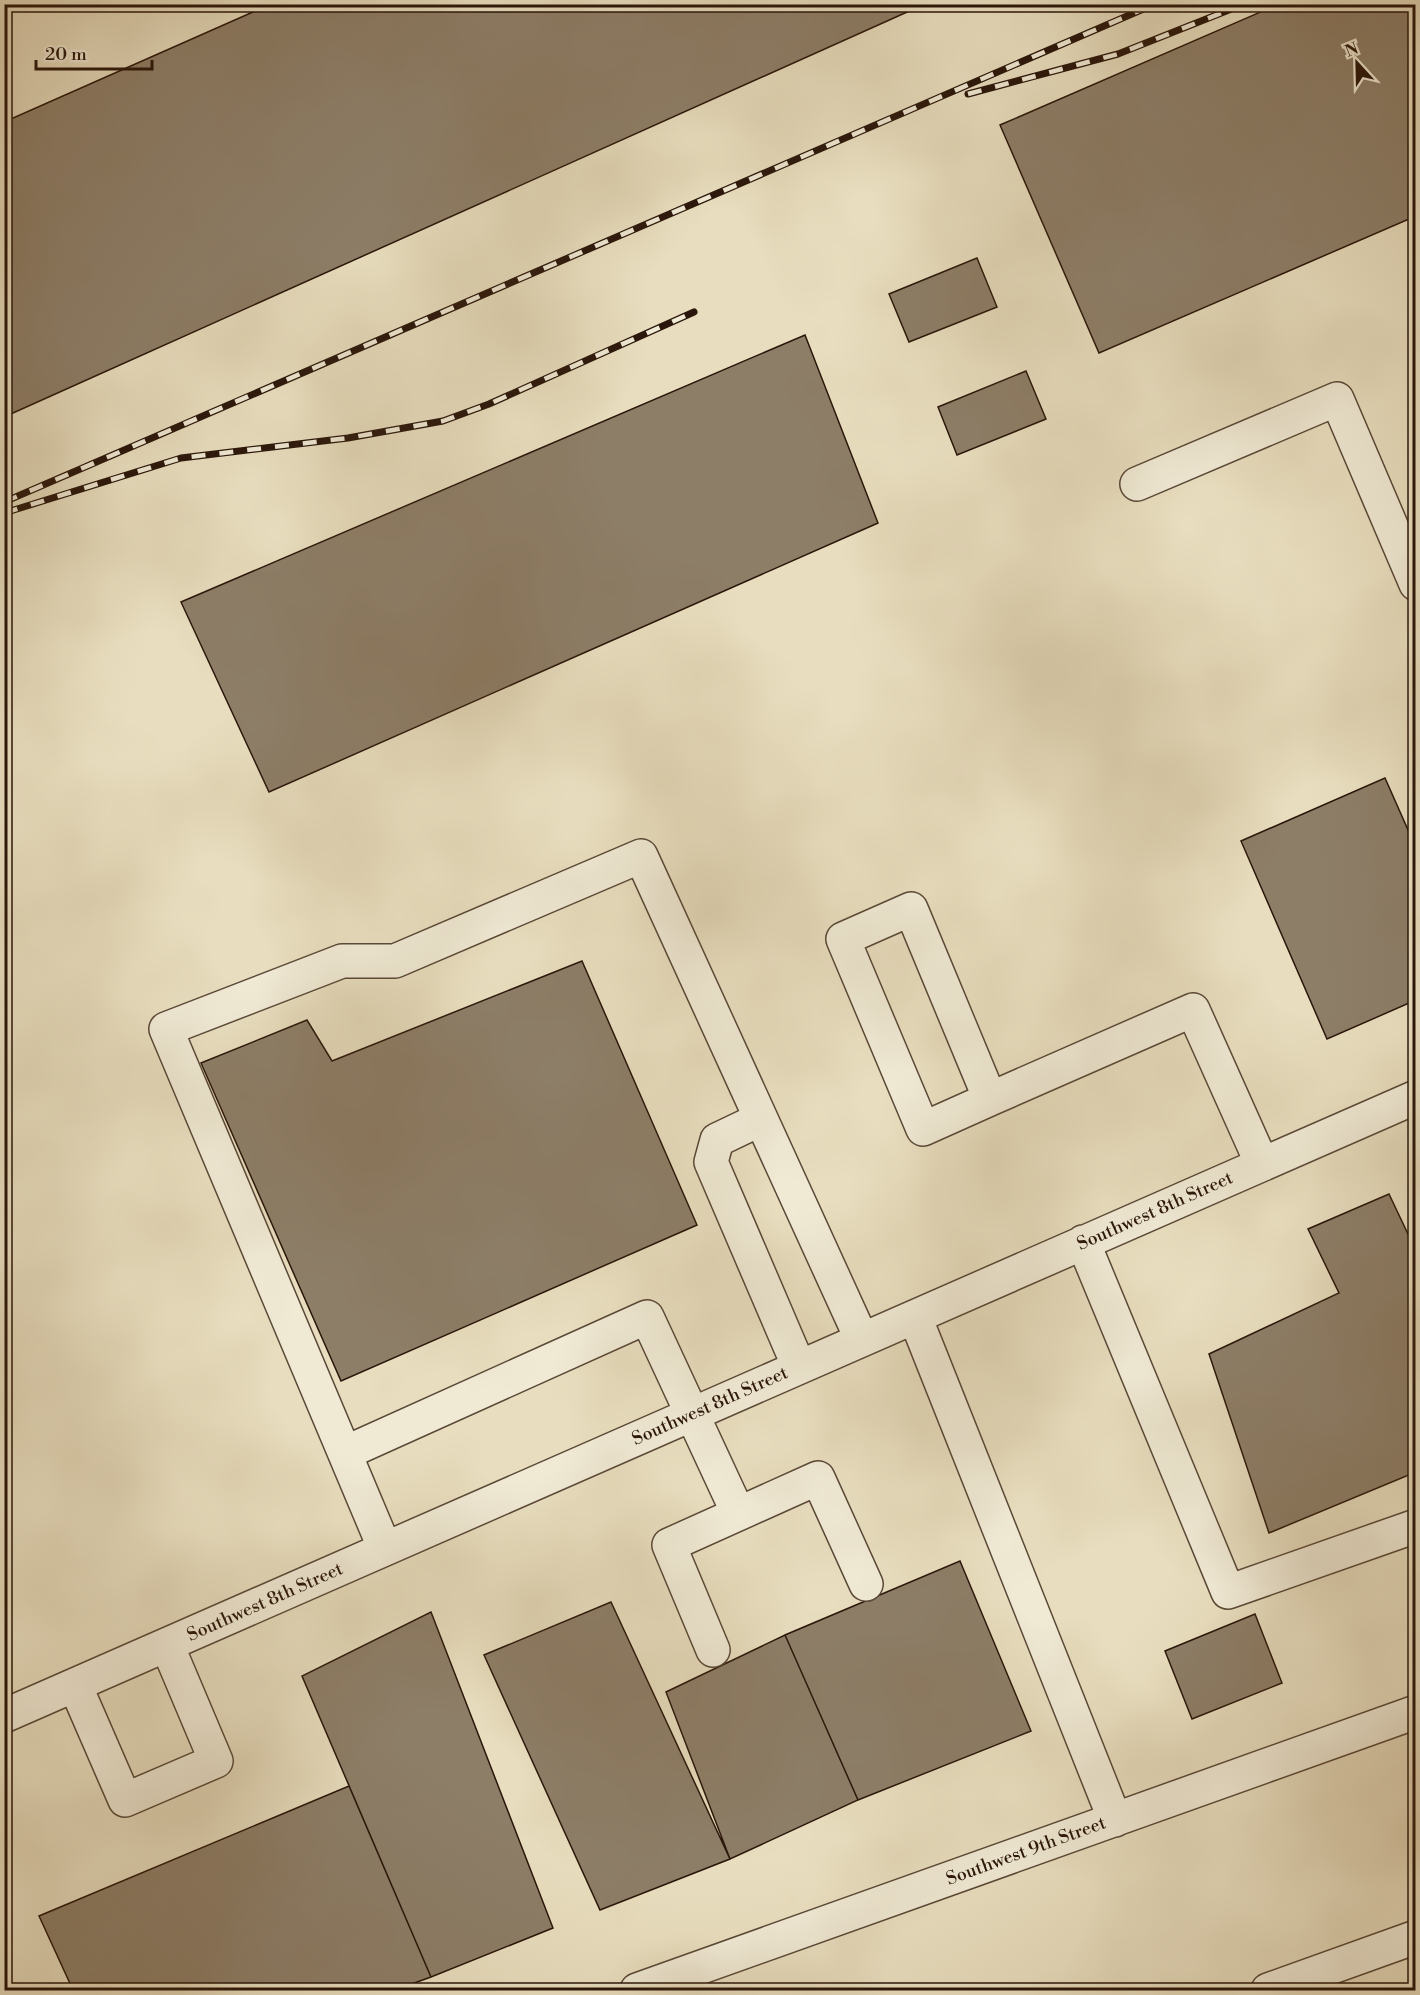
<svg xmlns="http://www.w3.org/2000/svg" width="1420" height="1995" font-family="'Libre Bodoni',serif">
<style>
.building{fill:#8d7e68;stroke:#2a160a;stroke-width:1.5}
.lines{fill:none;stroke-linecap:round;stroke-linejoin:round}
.minor-casing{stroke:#5a4837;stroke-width:36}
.minor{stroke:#f0ead5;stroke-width:33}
.rail-casing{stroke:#2a160a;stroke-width:7}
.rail{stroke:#f0ead5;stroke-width:4.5;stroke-dasharray:14;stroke-linecap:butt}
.labels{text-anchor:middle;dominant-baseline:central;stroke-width:6;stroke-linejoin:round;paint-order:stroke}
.street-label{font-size:18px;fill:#2a160a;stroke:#f0ead5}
</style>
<rect width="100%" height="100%" fill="#e8debf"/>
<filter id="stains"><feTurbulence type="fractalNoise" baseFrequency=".00333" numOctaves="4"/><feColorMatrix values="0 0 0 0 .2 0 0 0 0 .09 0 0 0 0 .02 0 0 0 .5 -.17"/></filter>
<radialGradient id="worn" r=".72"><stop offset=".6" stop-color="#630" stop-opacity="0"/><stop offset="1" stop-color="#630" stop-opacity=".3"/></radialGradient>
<!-- building -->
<path class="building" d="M271,4H925L4,417V122Z
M1279,4H1416V216L1099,353L1000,125Z
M977,258L997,307L909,342L889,294Z
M805,335L878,523L269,792L181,602Z
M1026,371L1046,419L957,455L938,407Z
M1385,778L1416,848V1000L1327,1039L1241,841Z
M582,961L697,1225L341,1381L201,1063L307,1020L332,1061Z
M1389,1194L1416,1251V1472L1269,1533L1209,1354L1339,1293L1308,1229Z
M960,1561L1031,1731L858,1800L785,1635Z
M611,1602L730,1859L600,1910L484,1655Z
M431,1612L553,1928L431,1977L302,1676Z
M1255,1614L1282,1683L1192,1719L1165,1651Z
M785,1635L858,1800L730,1859L666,1692Z
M349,1786L431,1977L395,1990H73L39,1916Z"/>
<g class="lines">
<!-- minor casing -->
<g class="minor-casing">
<path id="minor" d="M1137,484L1337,399L1416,584
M990,1099L923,1129L843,939L911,909L990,1099L1193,1010L1262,1164
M761,1119L717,1140L711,1162L799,1367
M1083,1242L1228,1592L1416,1526
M915,1317L1115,1820
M345,1453L647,1317L738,1513
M385,1549L166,1029L342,961H395L641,856L862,1340
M713,1650L669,1545L818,1478L866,1584
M75,1685L125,1800L216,1761L167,1645
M4,1716L1416,1097
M637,1990L1416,1712
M1268,1990L1416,1937"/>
</g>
<!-- minor -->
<use href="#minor" class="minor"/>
<!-- rail casing -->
<g class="rail-casing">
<path id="rail" d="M968,94L1118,54L1244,4
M4,502L1155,4
M4,513L181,458L348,438L443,421L489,404L694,312"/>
</g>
<!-- rail -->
<use href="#rail" class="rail"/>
</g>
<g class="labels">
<!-- street labels -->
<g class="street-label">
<text transform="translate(1155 1211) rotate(-24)">Southwest 8th Street</text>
<text transform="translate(710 1406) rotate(-24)">Southwest 8th Street</text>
<text transform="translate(265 1602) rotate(-24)">Southwest 8th Street</text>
<text transform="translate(1026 1851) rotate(-20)">Southwest 9th Street</text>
</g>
</g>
<!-- margin -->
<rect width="1420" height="1995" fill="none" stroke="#e8debf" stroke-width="24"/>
<rect x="6" y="6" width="1408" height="1983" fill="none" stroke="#2a160a" stroke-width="3"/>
<rect x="12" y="12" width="1396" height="1971" fill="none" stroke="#2a160a" stroke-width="1.5"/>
<!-- north arrow -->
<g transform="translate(1357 63) rotate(338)" stroke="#f0ead5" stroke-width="4.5" paint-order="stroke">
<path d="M0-4.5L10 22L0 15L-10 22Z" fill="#2a160a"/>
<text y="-9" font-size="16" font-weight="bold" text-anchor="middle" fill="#2a160a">N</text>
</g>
<!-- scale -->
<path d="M36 60v9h116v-9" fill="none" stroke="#2a160a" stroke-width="3"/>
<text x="45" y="60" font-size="18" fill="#2a160a" stroke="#f0ead5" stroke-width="4.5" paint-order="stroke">20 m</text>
<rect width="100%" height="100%" filter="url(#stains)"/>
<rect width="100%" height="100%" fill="url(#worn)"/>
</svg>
